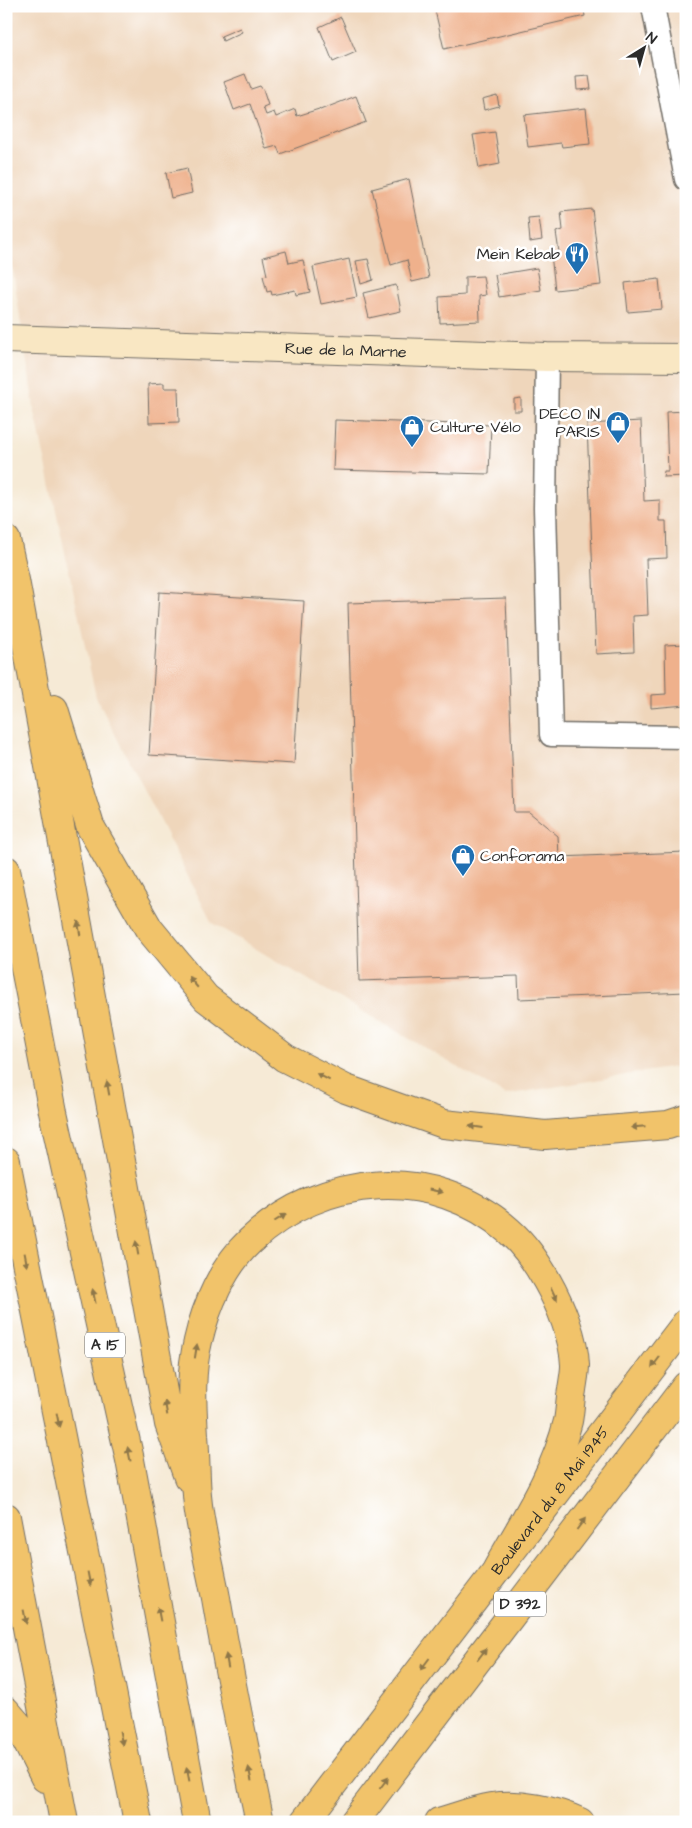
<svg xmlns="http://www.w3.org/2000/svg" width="692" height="1828" font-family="'Architects Daughter',sans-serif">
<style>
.built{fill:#efd6bb}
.building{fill:#efb18c}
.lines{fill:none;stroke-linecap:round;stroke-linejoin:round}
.street-casing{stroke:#726e67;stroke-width:25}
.secondary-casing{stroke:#726e67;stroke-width:30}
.primary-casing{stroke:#726e67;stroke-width:30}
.highway-casing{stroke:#726e67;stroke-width:30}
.street{stroke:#fff;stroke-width:22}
.secondary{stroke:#f9e7c3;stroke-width:28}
.primary{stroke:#f1c36a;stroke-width:28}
.highway{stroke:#f1c36a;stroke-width:28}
.oneway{fill:#8e774a}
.labels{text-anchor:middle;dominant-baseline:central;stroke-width:5;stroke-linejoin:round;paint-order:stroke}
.shield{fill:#fff;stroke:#6b6b6b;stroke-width:1}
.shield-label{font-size:15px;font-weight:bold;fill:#2b2b2b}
.poi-label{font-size:16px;fill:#2b2b2b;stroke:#fff;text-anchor:end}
.street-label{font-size:16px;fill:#2b2b2b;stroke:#fff}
</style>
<rect width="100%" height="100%" fill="#fff"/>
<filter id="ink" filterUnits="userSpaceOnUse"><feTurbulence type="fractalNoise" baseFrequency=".02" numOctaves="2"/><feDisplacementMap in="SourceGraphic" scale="10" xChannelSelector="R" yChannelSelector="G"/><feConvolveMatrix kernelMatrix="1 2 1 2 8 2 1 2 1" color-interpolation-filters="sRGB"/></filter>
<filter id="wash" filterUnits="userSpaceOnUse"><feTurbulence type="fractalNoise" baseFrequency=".0096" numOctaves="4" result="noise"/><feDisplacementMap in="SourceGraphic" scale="20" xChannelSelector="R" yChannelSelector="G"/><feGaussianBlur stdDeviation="1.12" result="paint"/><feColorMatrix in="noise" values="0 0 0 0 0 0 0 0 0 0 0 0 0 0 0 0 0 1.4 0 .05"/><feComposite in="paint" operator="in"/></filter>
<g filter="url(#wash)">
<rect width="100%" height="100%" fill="#f6ead6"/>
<!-- built -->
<path class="built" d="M6,6H686V1065L505,1095L212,923L96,697L34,408L6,226Z"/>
<g id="blocks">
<!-- building -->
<path class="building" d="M434,6H583L585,16L444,49Z
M341,17L356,52L333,62L319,27Z
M240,28L242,32L223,41L221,36Z
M245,74L251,89L260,86L263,90L268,105L263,107L266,115L274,112L276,117L295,109L297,116L319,109L320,110L356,96L366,122L280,154L277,146L266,149L250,104L234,110L224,82Z
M589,76L591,89L577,90L576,77Z
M497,95L499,106L484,110L482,99Z
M586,108L590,144L562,147L561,143L528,147L524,115Z
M495,132L500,164L479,168L473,135Z
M187,168L192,193L171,198L166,173Z
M409,179L429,278L412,282L407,260L391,265L372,189Z
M592,209L601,285L555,290L551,254L559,252L556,232L563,230L561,212Z
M539,217L542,240L530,242L528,218Z
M286,251L289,263L303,260L310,292L296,295L295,290L272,295L271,291L267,292L263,276L267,275L263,257Z
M349,259L357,297L321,304L313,267Z
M368,259L373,280L361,284L356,261Z
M537,268L541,290L499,297L495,275Z
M483,276L486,295L479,296L480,321L440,323L439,297L465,295V277Z
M659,279L662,309L628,312L625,283Z
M396,285L401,311L369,318L363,293Z
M164,383V388H178L179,422L149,423L148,384Z
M521,398V411H514V399Z
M686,411V476L663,477L664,471H668L666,412Z
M335,420L491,425L489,474L333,470Z
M641,421L644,501L660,500V521H666L667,558L646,559L648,615L633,616L634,652L596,654L587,424Z
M159,592L304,601L294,764L149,755Z
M506,598L514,812H529L558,836L559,857L686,852V992L519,999L518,976L359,981L348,603Z
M686,644V705L651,708V695L666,694L665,645Z"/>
</g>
</g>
<g filter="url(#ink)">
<use href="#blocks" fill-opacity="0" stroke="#726e67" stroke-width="1"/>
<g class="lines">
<!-- street casing -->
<g class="street-casing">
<path id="street" d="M653,6L686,179
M547,357L545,508L551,735L686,737"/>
</g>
<!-- secondary casing -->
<g class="secondary-casing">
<g id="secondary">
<path id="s1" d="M6,339L547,357L686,358"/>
</g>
</g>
<!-- primary casing -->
<g class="primary-casing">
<g id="primary">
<path id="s2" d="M304,1822L686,1323"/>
<path d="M354,1822L686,1386"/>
</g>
</g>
<!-- highway casing -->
<g class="highway-casing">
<path id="highway" d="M6,540L15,580L169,1424L188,1477
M54,709L90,826L149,929L206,998L285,1058L346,1089L444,1124L545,1135L668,1125L686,1119
M6,870L53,1112L130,1460L197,1822
M6,1161L138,1822
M6,1517L64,1822
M6,1711L19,1726L45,1778
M260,1822C244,1747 229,1673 216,1598C210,1567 202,1536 198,1505C195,1482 196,1458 194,1435C192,1401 190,1374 198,1341C206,1306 223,1266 250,1241C322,1173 433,1164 509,1231C525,1245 537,1263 547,1281C560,1304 574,1338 575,1365C575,1373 573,1382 572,1390C570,1400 570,1411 568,1421C555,1475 523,1522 497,1569
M439,1822C456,1817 474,1810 492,1807C520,1803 554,1810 580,1822"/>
</g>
<!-- street -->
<use href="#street" class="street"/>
<!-- secondary -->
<use href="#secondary" class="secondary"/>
<!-- primary -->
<use href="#primary" class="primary"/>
<!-- highway -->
<use href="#highway" class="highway"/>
</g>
<!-- one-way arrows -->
<defs><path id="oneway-solid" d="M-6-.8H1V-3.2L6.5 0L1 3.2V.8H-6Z" transform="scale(1.25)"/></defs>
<g class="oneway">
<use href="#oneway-solid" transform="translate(79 928) rotate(-100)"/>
<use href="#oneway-solid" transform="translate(193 982) rotate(-130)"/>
<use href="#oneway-solid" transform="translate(323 1077) rotate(-153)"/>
<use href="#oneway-solid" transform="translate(108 1088) rotate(-100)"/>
<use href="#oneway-solid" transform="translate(476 1127) rotate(-173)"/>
<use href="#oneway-solid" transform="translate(638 1127) rotate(175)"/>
<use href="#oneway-solid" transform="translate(436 1191) rotate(12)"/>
<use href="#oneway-solid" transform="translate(280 1218) rotate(-32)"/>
<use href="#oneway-solid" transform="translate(137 1248) rotate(-100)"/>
<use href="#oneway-solid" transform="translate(26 1260) rotate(79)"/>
<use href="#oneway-solid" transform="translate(554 1294) rotate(64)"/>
<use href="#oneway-solid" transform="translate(94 1296) rotate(-102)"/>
<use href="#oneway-solid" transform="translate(196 1351) rotate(-81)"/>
<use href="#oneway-solid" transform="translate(656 1362) rotate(127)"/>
<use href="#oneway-solid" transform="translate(166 1408) rotate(-100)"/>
<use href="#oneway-solid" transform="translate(58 1420) rotate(79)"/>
<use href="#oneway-solid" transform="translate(129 1454) rotate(-102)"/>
<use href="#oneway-solid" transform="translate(581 1524) rotate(-53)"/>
<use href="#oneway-solid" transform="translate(89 1579) rotate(79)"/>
<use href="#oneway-solid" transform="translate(159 1614) rotate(-101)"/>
<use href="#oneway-solid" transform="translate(25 1617) rotate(79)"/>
<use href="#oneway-solid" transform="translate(482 1654) rotate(-53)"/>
<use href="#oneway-solid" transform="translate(227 1661) rotate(-100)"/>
<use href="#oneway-solid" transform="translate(425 1664) rotate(127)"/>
<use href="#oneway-solid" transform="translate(121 1738) rotate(79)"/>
<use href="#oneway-solid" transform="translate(188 1774) rotate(-101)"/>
<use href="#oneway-solid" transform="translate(250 1774) rotate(-102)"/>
<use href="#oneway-solid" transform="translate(384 1783) rotate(-53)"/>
</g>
</g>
<!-- icons -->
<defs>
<g id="restaurant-pin" transform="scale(1.25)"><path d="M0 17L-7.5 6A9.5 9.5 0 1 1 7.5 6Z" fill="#1f6fb2" stroke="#fff"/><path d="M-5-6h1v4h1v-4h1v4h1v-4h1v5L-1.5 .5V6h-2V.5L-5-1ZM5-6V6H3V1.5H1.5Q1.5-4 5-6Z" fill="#fff"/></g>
<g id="shop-pin" transform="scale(1.25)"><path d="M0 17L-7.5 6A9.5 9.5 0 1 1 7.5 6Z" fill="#1f6fb2" stroke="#fff"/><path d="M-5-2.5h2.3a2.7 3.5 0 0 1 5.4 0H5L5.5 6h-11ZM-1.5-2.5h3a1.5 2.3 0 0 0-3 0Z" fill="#fff"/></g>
</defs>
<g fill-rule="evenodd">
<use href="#restaurant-pin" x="577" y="254"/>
<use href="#shop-pin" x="618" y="423"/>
<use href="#shop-pin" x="412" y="427"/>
<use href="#shop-pin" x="463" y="856"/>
</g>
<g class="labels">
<!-- shield labels -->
<g class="shield">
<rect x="85" y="1332.5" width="40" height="25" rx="4"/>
<rect x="494" y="1591.5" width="52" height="25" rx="4"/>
</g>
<g class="shield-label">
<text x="105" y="1345">A 15</text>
<text x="520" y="1604">D 392</text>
</g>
<!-- poi labels -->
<g class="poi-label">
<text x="560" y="254">Mein Kebab</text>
<text x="600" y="414">DECO IN<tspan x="600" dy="18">PARIS</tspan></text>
<text x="430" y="427" text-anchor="start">Culture Vélo</text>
<text x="480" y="856" text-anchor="start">Conforama</text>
</g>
<!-- street labels -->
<g class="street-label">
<text stroke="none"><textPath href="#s1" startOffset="340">Rue de la Marne</textPath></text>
<text stroke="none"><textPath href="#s2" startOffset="405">Boulevard du 8 Mai 1945</textPath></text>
</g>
</g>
<!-- margin -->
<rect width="692" height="1828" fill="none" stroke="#fff" stroke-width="25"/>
<!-- north arrow -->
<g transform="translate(644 48) rotate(37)" stroke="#ffffff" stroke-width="4" paint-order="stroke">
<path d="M0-4L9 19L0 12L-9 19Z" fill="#2b2b2b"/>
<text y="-8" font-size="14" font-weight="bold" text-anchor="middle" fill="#2b2b2b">N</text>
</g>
</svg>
